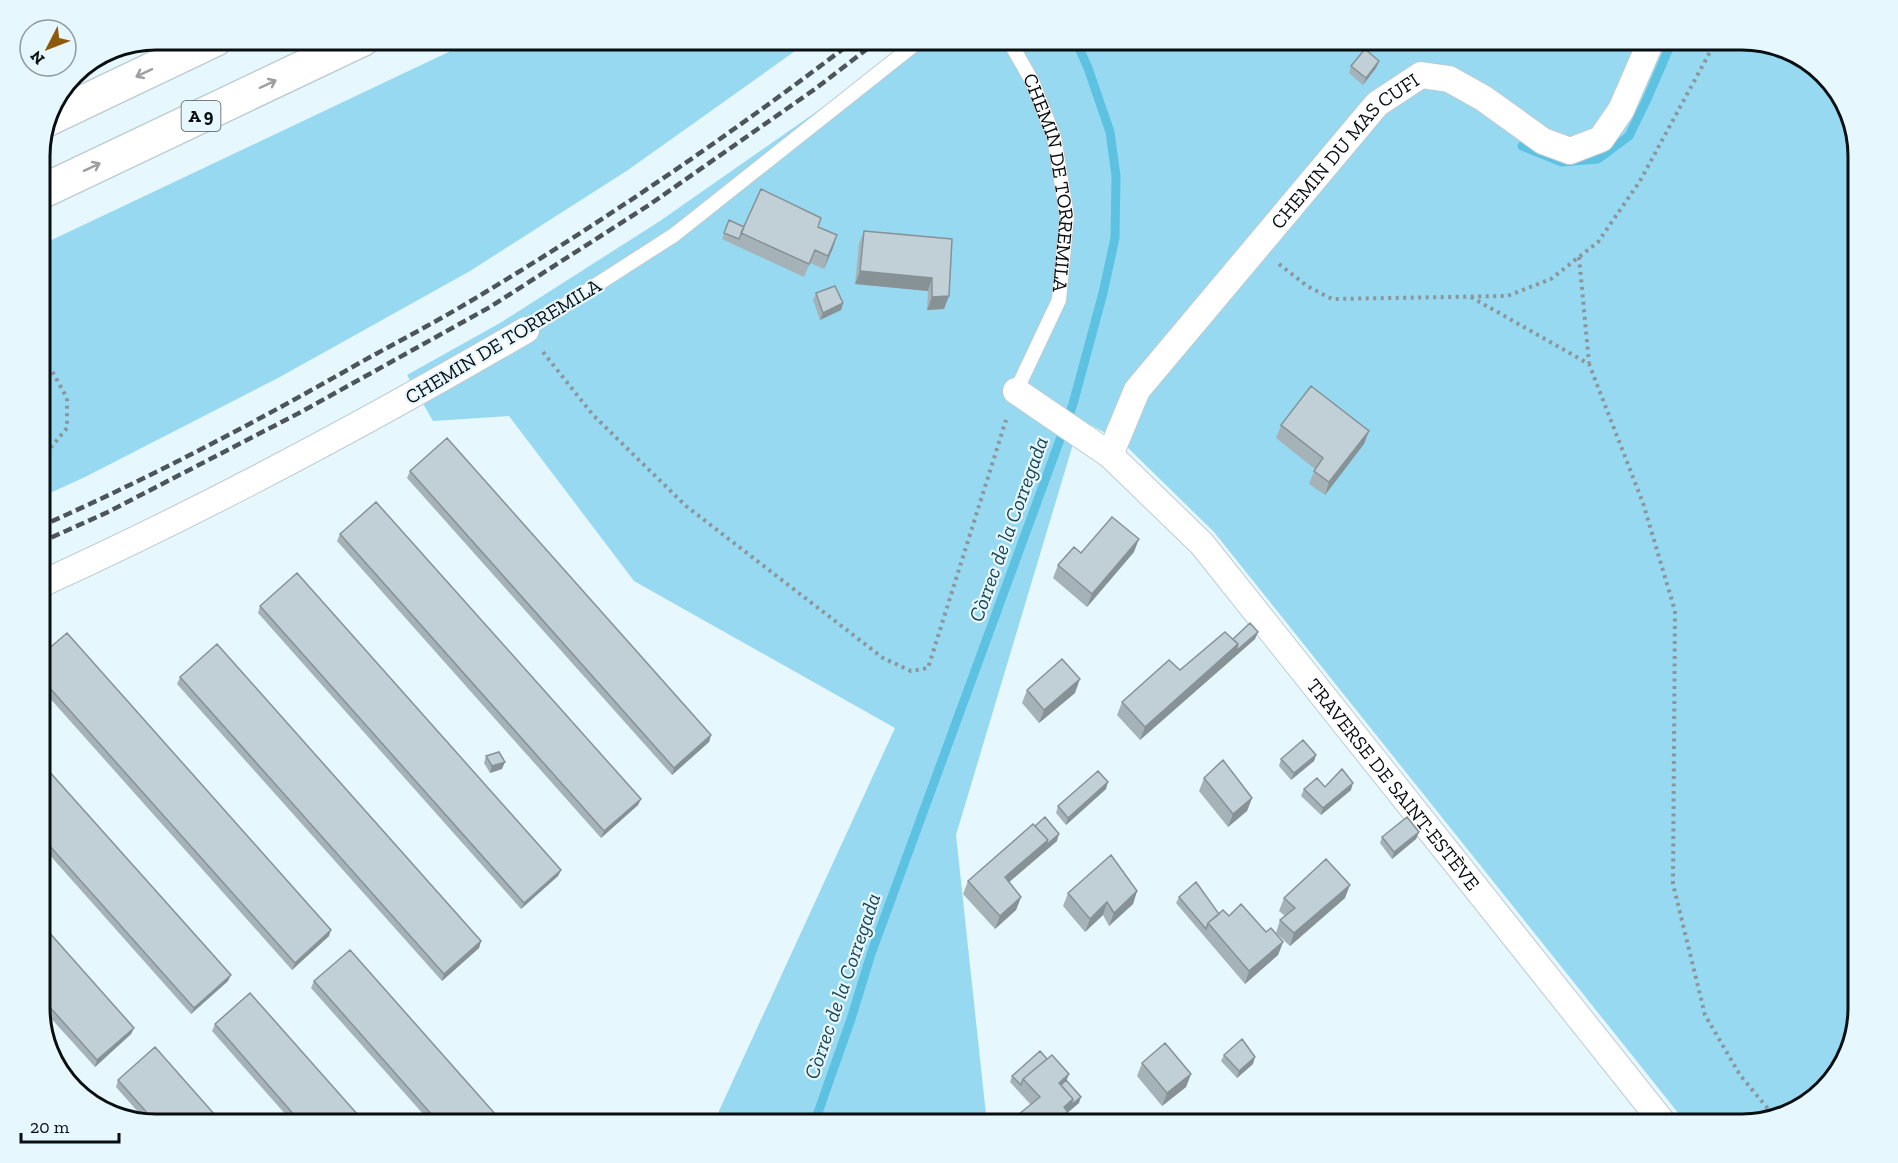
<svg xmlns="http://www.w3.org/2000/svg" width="1898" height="1163" font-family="'Zilla Slab',serif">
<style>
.green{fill:#96d9f1}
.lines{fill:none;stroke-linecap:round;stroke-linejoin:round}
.stream{stroke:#5dc2e2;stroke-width:9}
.lane-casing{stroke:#bcccd2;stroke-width:16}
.street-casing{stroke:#bcccd2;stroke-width:28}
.highway-casing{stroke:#bcccd2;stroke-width:36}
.path{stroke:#8a969b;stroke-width:4;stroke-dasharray:3 4.5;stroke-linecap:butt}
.lane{stroke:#fff;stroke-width:14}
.street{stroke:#fff;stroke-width:26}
.highway{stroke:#fff;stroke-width:33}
.rail{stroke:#4c5559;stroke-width:4.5;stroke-dasharray:9 4.5;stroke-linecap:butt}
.wall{fill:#a5b3b8}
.shaded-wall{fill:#869296}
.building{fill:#c0d0d6;stroke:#869296;stroke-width:1.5}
.oneway{stroke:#9d9fa0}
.labels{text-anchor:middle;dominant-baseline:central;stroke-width:4.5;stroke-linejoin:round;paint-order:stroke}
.shield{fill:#e7f7fe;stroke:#4c5558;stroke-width:1.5}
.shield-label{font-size:18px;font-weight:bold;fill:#090f11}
.street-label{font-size:20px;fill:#090f11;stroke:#e7f7fe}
.water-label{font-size:21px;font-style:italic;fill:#174452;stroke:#e7f7fe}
.rim{fill:none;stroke:#090f11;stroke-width:3}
</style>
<rect width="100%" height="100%" fill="#e7f7fe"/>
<!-- green -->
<path class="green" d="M476,39H812L628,170L470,271L278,378L85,477L39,498V246Z
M912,39H1742L1801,55L1843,97L1859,149V1007L1843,1066L1800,1109L1742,1124H1687L1214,532L1122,442L1076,417L1073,444L956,835L987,1124H713L895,728L634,581L509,416L433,421L407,375L500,323L660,221L826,105Z"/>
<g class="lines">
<!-- stream -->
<path class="stream" d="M1522,146L1562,162L1598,159L1629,136L1647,99L1673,39
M814,1124L851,1019L871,954L1073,404L1103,293L1115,238L1116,176L1110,132L1088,68L1075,39"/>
<!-- lane casing -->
<g class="lane-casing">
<g id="lane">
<path id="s1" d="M1008,39L1032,81L1054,137L1067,216L1059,300L1016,391"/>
<path d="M526,330L674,235L915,44L930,39"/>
</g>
</g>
<!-- street casing -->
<g class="street-casing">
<g id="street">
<path id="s2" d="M1016,391L1110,455L1202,544L1664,1124"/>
<path id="s3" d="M1110,455L1137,390L1377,104L1421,75L1449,79L1483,98L1543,141L1570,151L1601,139L1621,110L1652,39"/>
<path d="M39,585C206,509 368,422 526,330"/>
</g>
</g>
<!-- highway casing -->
<g class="highway-casing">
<path id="highway" d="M46,120L216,39
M39,193L363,39"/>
</g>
<!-- path -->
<path class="path" d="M1579,257L1589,363
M1279,264L1307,286L1332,299L1507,296L1551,279L1598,242L1640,181L1717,39
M1471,297L1589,364L1643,503L1675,611L1673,884L1705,1015L1740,1075L1774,1116
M543,352L593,415L686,506L883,658L911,671L928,668L1006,420
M39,366L52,371L67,398V428L52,446L39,452"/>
<!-- lane -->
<use href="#lane" class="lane"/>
<!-- street -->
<use href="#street" class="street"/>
<!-- highway -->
<use href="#highway" class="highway"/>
<!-- rail -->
<path class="rail" d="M39,527C150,478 258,421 363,361C403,339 445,317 484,293C612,216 737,130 856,39
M39,543L108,512L301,412L490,307L649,205L815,89L880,39"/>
</g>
<!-- wall -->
<path class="wall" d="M1379,61L1376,68L1363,85L1349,73L1351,66Z
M729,220L744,227H818L833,248L824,269L810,263L804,277L722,239Z
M864,231L952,239L944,309L927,310L928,291L855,284L859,244Z
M816,293L843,303L841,310L820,320L813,300Z
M1281,425L1364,444L1325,495L1309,484L1315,469L1276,438Z
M410,471L711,735L709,742L672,775L407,478Z
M340,534L641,799L638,805L601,838L337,541Z
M1134,552L1087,607L1053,578L1058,565L1081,553Z
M260,606L561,870L558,876L521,909L258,613Z
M1258,632L1255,639L1140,740L1117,715L1122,702L1233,639Z
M39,657L329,936L292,970L39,686Z
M180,677L481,941L479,948L442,981L177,684Z
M1027,690L1075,693L1039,723L1022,703Z
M1316,755L1314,761L1291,780L1279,766L1281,759Z
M486,756L502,769L490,773L484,763Z
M39,760L228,981L191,1014L39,843Z
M1204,778L1252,798L1247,811L1228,827L1199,791Z
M1325,787L1351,790L1321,815L1301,796L1304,789Z
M1106,789L1066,825L1056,813L1058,806Z
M1035,826L1057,841L1009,882L1021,897L1016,910L995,929L963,894L968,881Z
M1419,832L1416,839L1392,859L1380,843L1382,837Z
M1137,891L1133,904L1109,926L1103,915L1085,932L1063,906L1068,893Z
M1179,897L1219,914L1229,916L1266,932L1283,942L1278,955L1245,984L1176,903Z
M1284,898H1345L1290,946L1276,933L1280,920L1285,916L1279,911Z
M39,921L134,1028L131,1034L95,1067L39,1005Z
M314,981L504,1124H432L311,988Z
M215,1024L366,1124H294L212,1031Z
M1224,1055L1253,1064L1237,1078L1221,1061Z
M1047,1059L1069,1074L1066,1080L1079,1103L1067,1113L1064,1124H1016L1019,1114L1031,1105L1010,1082L1012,1076Z
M1142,1063L1191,1074L1186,1087L1162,1106L1137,1076Z
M118,1080L223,1124H156L146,1121L116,1087Z"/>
<!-- shaded-wall -->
<path class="shaded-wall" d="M1379,61L1376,68L1363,85L1366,78Z
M837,235L833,248L824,269L828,256Z
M860,271L932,278L928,291L855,284Z
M949,296L944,309L927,310L932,297Z
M843,303L841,310L820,320L823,313Z
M1369,431L1364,444L1325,495L1329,482Z
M1139,539L1134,552L1087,607L1092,594Z
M1258,632L1255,639L1140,740L1145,727L1238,644Z
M1080,679L1075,693L1039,723L1044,710Z
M711,735L709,742L672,775L674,768Z
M1316,755L1314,761L1291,780L1294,773Z
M505,762L502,769L490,773L492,766Z
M1108,782L1106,789L1066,825L1068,818Z
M1353,783L1351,790L1321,815L1323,808Z
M1252,798L1247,811L1228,827L1233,814Z
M641,799L638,805L601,838L604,831Z
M1419,832L1416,839L1392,859L1394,852Z
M1059,834L1057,841L1000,890L1005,877L1048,840Z
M561,870L558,876L521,909L524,903Z
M1350,885L1345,898L1290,946L1294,933Z
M1137,891L1133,904L1109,926L1114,913Z
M1021,897L1016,910L995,929L1000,916Z
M1107,902L1103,915L1085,932L1090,919Z
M331,930L329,936L292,970L295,963Z
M481,941L479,948L442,981L444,974Z
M1283,942L1278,955L1245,984L1249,971Z
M231,975L228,981L191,1014L194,1008Z
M134,1028L131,1034L95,1067L97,1060Z
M1255,1057L1253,1064L1237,1078L1239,1071Z
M1069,1074L1064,1087L1059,1091V1083Z
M1191,1074L1186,1087L1162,1106L1167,1093Z
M1081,1097L1079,1103L1059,1120L1064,1107L1073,1099Z
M1067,1115L1064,1124H1057Z"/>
<!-- building -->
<path class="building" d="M1365,49L1379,61L1366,78L1351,66Z
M761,189L821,218L818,227L837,235L828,256L815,250L809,264L741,233Z
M729,220L744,227L739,239L724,233Z
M864,231L952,239L949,296L932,297V278L860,271Z
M835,286L843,303L823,313L816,293Z
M1311,386L1369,431L1329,482L1314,471L1323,458L1281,425Z
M447,438L711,735L674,768L410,471Z
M376,502L641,799L604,831L340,534Z
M1112,517L1139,539L1092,594L1058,565L1074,547L1081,553Z
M297,573L561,870L524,903L260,606Z
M1250,623L1258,632L1236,651L1238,644L1233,639Z
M1225,632L1238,644L1145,727L1122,702L1169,660L1180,670Z
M67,633L331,930L295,963L39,676V657Z
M217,644L481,941L444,974L180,677Z
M1062,659L1080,679L1044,710L1027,690Z
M1303,740L1316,755L1294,773L1281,759Z
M499,752L505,762L492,766L486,756Z
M39,760L231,975L194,1008L39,834Z
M1223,760L1252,798L1233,814L1204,778Z
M1342,769L1353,783L1323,808L1304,789L1317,778L1325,787Z
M1098,771L1108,782L1068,818L1058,806Z
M1045,817L1059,834L1045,846L1048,840L1035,826Z
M1407,817L1419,832L1394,852L1382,837Z
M1033,824L1048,840L1005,877L1021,897L1000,916L968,881Z
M1111,855L1137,891L1114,913L1107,902L1090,919L1068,893Z
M1326,859L1350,885L1294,933L1280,920L1295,908L1284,898Z
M1196,882L1219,914L1208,923L1206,929L1179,897Z
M1241,904L1266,932L1271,928L1283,942L1249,971L1208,923L1223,910L1229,916Z
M39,921L134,1028L97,1060L39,995Z
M350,950L504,1124H440L314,981Z
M250,993L366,1124H302L215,1024Z
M1242,1039L1255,1057L1239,1071L1224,1055Z
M1165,1043L1191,1074L1167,1093L1142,1063Z
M155,1047L223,1124H157L118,1080Z
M1040,1051L1047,1059L1023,1079L1021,1085L1012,1076Z
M1052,1055L1069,1074L1059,1083L1073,1099L1064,1107L1067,1111V1115L1057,1124H1028L1019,1114L1040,1097L1023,1079Z
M1066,1080L1081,1097L1071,1105L1073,1099L1061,1085Z"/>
<!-- one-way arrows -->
<defs><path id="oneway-shaft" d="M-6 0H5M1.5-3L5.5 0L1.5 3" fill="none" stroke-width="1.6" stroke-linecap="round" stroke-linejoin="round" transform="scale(1.5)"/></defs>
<g class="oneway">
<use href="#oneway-shaft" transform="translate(144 73) rotate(155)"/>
<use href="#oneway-shaft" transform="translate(268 84) rotate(-25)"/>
<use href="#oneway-shaft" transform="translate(92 167) rotate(-25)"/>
</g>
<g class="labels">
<!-- shield labels -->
<rect class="shield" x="181.5" y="101" width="39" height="30" rx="4.5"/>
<g class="shield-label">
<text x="201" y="116">A 9</text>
</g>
<!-- street labels -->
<g class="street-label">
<text stroke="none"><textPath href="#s3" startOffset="388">CHEMIN DU MAS CUFI</textPath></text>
<text stroke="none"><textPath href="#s1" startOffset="153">CHEMIN DE TORREMILA</textPath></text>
<text transform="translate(503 341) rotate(-31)">CHEMIN DE TORREMILA</text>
<text stroke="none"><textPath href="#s2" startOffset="549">TRAVERSE DE SAINT-ESTÈVE</textPath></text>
</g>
<!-- water labels -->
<g class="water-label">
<text transform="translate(1008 529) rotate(-70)">Còrrec de la Corregada</text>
<text transform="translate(842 986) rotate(-71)">Còrrec de la Corregada</text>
</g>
</g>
<!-- crop -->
<path d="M0 0H1898V1163H0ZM156 50H1742A106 106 0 0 1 1848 156V1008A106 106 0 0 1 1742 1114H156A106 106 0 0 1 50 1008V156A106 106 0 0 1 156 50Z" fill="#e7f7fe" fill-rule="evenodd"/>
<path class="rim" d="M156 50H1742A106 106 0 0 1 1848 156V1008A106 106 0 0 1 1742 1114H156A106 106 0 0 1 50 1008V156A106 106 0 0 1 156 50Z"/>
<!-- north arrow -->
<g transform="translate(48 48) rotate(228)"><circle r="28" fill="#e7f7fe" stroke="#8e9a9f" stroke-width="1.5"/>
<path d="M0-4.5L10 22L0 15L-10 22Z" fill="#8f590c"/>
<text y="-9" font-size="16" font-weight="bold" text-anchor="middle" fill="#090f11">N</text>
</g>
<!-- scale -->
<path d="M21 1133v9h98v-9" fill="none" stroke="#090f11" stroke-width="3"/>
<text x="30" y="1133" font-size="18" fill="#090f11" stroke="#e7f7fe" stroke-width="4.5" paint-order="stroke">20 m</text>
</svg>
